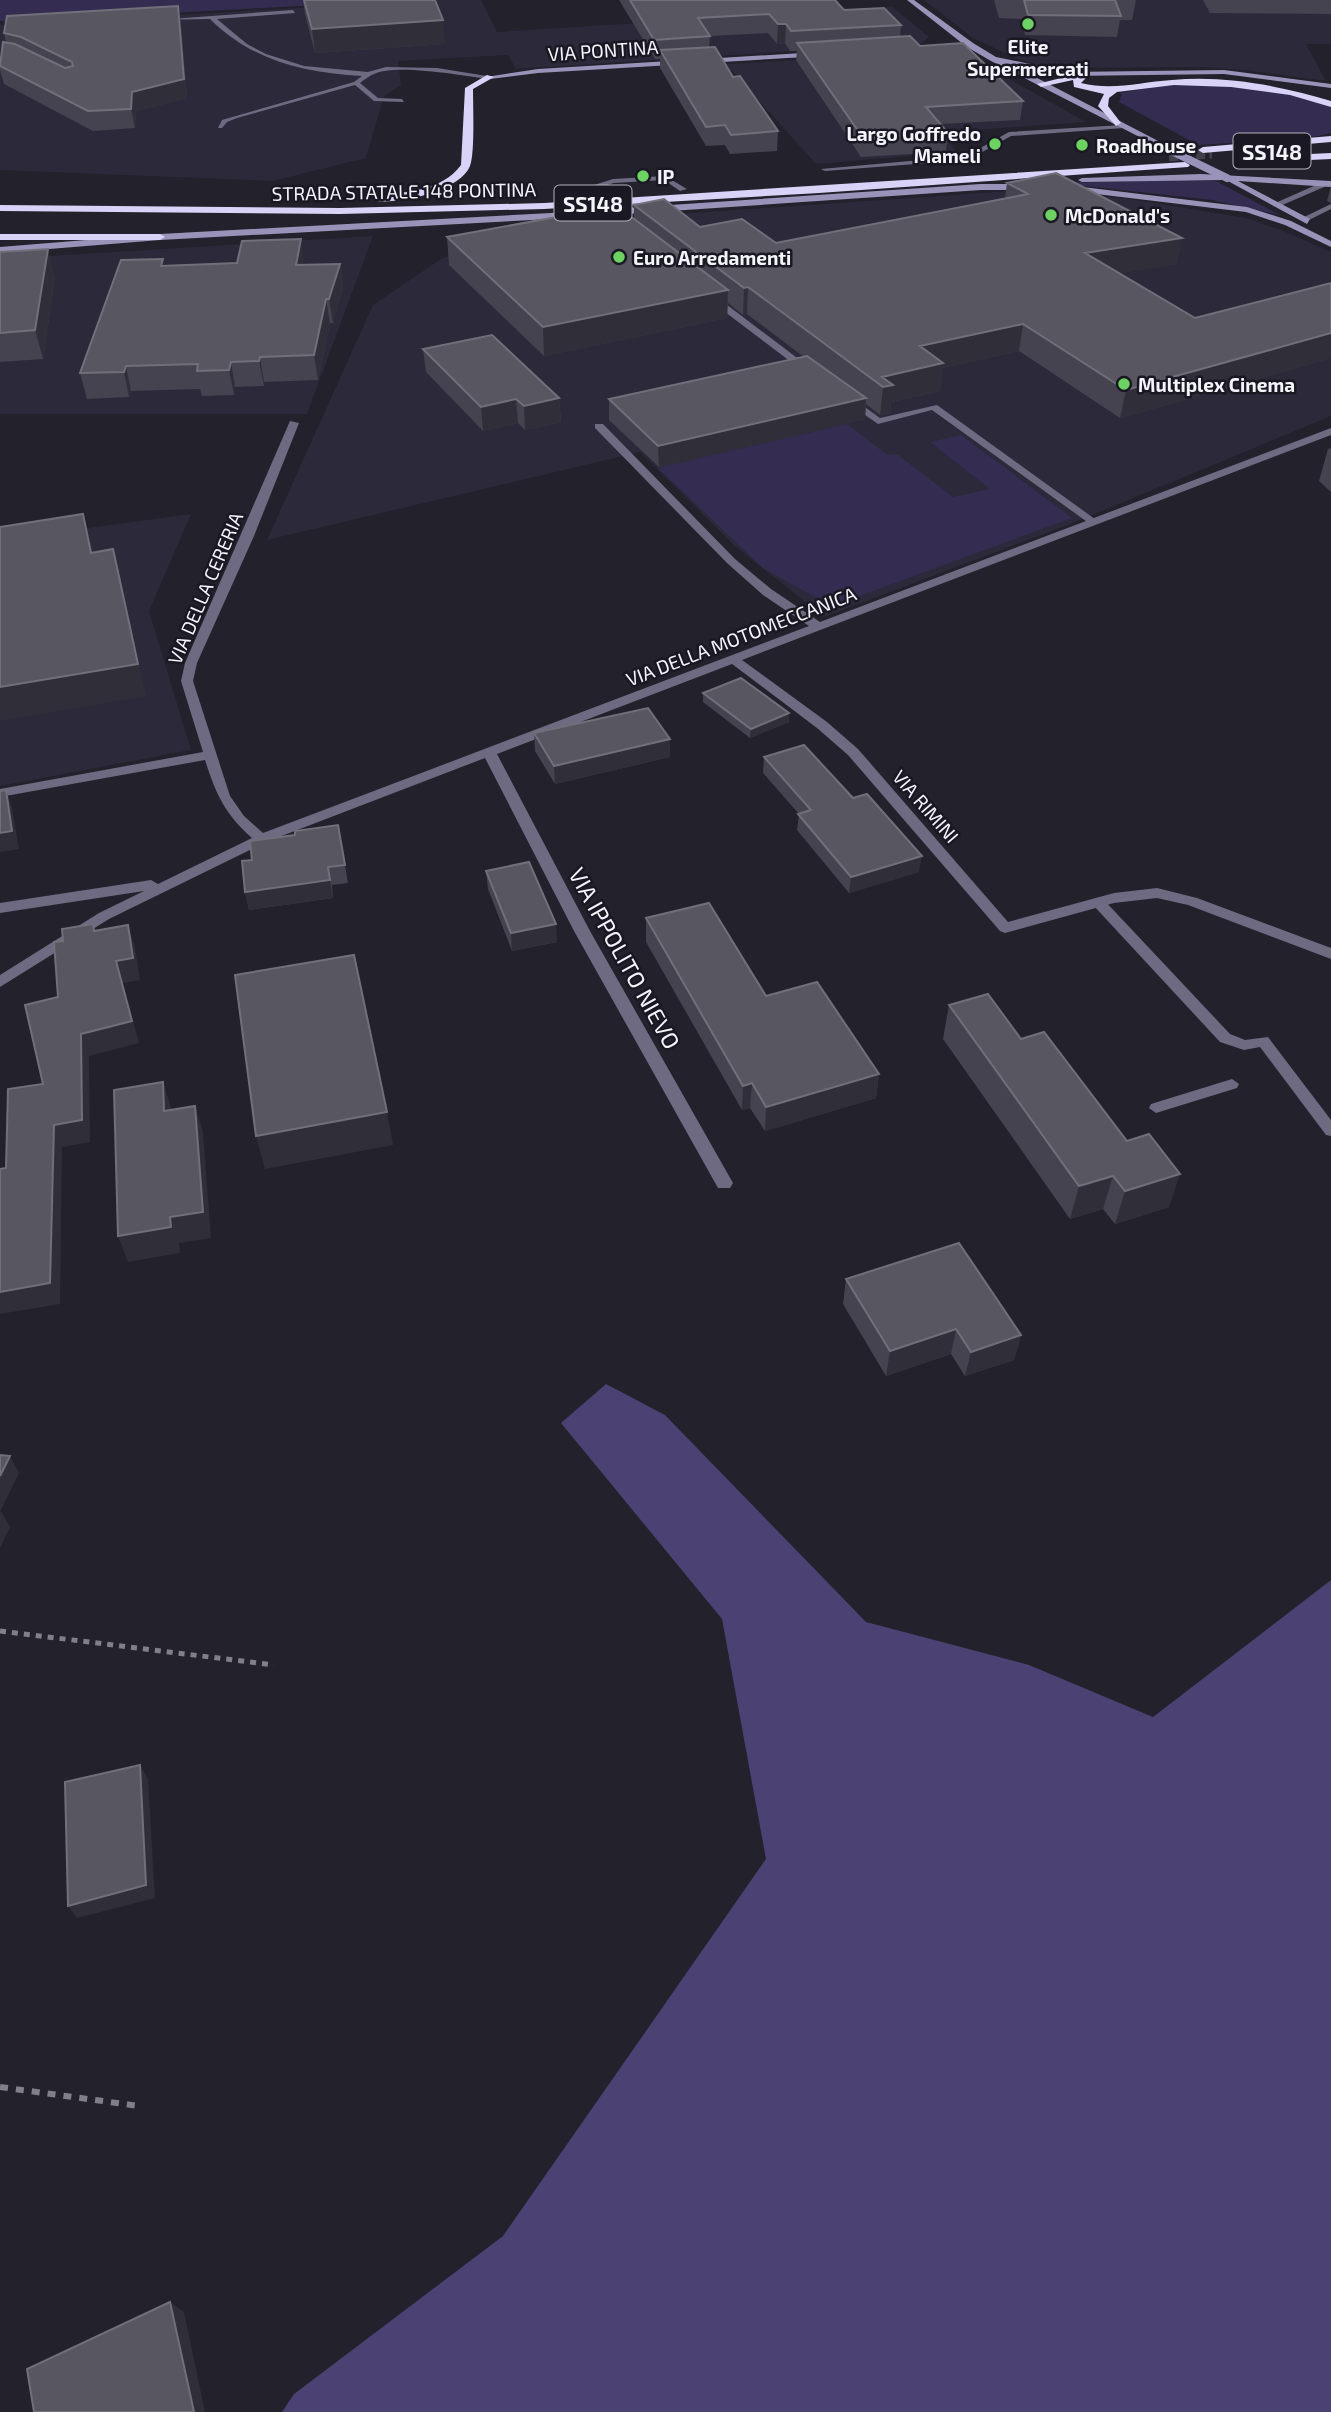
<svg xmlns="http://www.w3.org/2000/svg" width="1331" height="2412" font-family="'Exo 2',sans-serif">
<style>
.built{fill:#2c293a}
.green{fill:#342d51}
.forest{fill:#4b4172}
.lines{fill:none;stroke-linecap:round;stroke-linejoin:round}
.highway-tunnel{stroke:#42414b;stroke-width:9;stroke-dasharray:9 4.5;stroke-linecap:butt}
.path-far1{stroke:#818089;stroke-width:5;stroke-dasharray:6 6;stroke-linecap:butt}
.path{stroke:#818089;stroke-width:6;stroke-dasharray:8 8;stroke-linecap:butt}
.lane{fill:#6e6a82;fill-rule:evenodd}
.street{fill:#6e6a82;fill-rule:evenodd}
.secondary{fill:#9993b9;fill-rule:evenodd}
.highway{fill:#d8d3f7;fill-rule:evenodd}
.secondary-bridge{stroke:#9993b9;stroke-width:8}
.wall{fill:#45434f}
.shaded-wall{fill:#302e39}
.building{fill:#585661;stroke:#706f7a;stroke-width:2}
.poi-dot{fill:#6cd362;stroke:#1a1822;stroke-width:2.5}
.labels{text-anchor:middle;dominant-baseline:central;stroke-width:5;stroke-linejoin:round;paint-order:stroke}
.far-poi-label{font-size:19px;font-weight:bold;fill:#f4f4fb;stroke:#1a1822;text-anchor:start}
.far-street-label{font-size:19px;fill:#f4f4fb;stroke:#1a1822}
.shield{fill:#1a1822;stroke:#b3b2ba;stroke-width:2}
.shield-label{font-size:21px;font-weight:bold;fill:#f4f4fb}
.street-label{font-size:23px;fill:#f4f4fb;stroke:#1a1822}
</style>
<rect width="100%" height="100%" fill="#23212c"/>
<!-- built -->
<path class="built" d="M440,0H481L497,32L893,7L929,37L922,43L516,69L508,55L398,61L401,85L384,96L366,158L273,181L0,170V25Z
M924,0H1331V44H1306L1326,81L1245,70L1201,67L1047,68L1018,59L973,38Z
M959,51L1086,122L943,132L957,152L816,164L726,64Z
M1011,191L1074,193L1136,200L1246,218L1281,230L1331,252V416L1073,523L824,617L735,546L640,452L267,540L373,305L441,259L510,233L577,221Z
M373,236L307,414H0V259Z
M191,514L149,611L191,750L0,786V540Z"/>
<!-- green -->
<path class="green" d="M0,0H407L7,22L0,21Z
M1167,85C1221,85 1281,84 1331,107V133L1309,138L1198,145L1119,102L1122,94L1119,93Z
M1171,180L1216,181L1280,215L1212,200L1058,183Z
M847,424L886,454L898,455L953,497L990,489L930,442L961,435L1072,518L832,606L764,569L658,468Z"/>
<!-- forest -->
<path class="forest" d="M606,1384L665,1415L866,1622L1029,1665L1153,1717L1331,1580V2412H282L294,2394L503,2236L766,1859L722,1619L561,1423Z"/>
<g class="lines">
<!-- highway-tunnel -->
<path class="highway-tunnel" d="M1169,157L1212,154"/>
<!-- path-far1 -->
<path class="path-far1" d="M0,1631L274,1665"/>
<!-- path -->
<path class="path" d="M0,2087L139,2106"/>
<!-- lane -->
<path class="lane" d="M293,10L295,13L217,19L247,44L266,54L304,66L368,72L386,67L437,68L493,77L490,79C464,76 396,63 374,74C369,76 364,80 360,83L378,98L402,99L404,102L374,101L355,85L237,118L227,122L222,128H218L222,120L354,82L362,76C305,73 252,61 210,19L157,20Z
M1122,125L1124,128L1011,136L968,160L825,171L821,169L966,156L1009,132Z
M665,176L687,189L680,191L664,180L614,183L560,199L556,197L613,179Z
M1325,181H1331V184L1280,206L1273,204Z
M1331,204V209L1307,221L1300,219Z
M708,295H714L813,370V374H807L708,299Z
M845,397H851L880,418L937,405L1099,522L1090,524L932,410L878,424L845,401Z
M1098,898L1103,899L1230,1034L1245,1040L1268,1037L1331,1120V1136L1326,1135L1260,1047L1244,1050L1220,1042L1093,905V899Z
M1232,1079L1239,1084L1237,1088L1156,1113L1149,1108L1151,1104Z"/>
<!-- street -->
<path class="street" d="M290,421L299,423L254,536L197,663L193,681L230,796L244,816L263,833L809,626L763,595L727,563L595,428V424H603L735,559L771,589L820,622L1331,428V435L742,660L827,722L858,749L1008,922L1114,893L1157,888L1197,898L1331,948V959L1188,905L1157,898L1114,903L1005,933L1000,931L848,755L817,728L732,664L497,754L590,931L733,1183L730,1188H718L574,931L485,758L266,842L109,919L0,987V975L99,913L144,891L0,913V903L151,880L158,884L252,838C224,813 216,794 205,760L0,797V789L203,752L181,681L185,663Z"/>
<!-- secondary -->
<path class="secondary" d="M907,0H914L973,43L996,57L1069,72L1224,70L1331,84V88L1224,74L1069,76L1010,64L1164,144L1161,148L991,61L967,47Z
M819,52L822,56L538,73L490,79L486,77L538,69Z
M1201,174L1331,181V187L1238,181L1310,219L1307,224L1226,180L1082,182L1078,180L1082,178Z
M981,184H1028L1032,187L1028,190H981L551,219L160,240L0,253V247L160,234L551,213Z
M1066,185L1247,207L1291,221L1331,241V247L1285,225L1246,212L1063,190Z"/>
<!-- highway -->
<path class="highway" d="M1085,72L1089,75L1081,83C1113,91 1140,82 1172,80C1225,75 1281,86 1331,101V107L1290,95L1231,87L1174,85L1117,92L1109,98L1108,106L1121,123L1116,126L1098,106L1104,94L1074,87L1073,80L1041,87L1037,84Z
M487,75L494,77L473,89C473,106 475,153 470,166C460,191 400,204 376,201V197C406,191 441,192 461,165L465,88Z
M1331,136V142L1203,153L1198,150L1203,147Z
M1331,153V159L1289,161L1284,158L1289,155Z
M1185,162L1190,165L1188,167L819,193L544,209L340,214L0,211V205L340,208L544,203Z
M0,234H160L165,237L160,240H0Z"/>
<!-- secondary-bridge -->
<path class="secondary-bridge" d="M1161,146L1227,178"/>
</g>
<!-- wall -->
<path class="wall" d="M303,0H435L445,44L315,53L305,14Z
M619,0H835L844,10L901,25L900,37L920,46L1023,101L1020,120L941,124L948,133L946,152L861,157L796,60L797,51H790L785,43L777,44L768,33L710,36L709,47L778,131L777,151L730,154L725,145L706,146L660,68V59H655Z
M994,0H1136L1132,20H1120L1117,37L1025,35L1021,19L999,18Z
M1203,0H1331V14L1210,13Z
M178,6L181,23L187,98L136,111L135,128L93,131L4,84L0,70V58L6,42L4,33Z
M1007,183L1182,238L1176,264L1119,273L1195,318L1331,283V358L1120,418L1019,351L942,368L940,391L891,402L890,413L880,415L866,404L865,419L659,467L609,420V399L804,357L747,314L743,315L728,303L727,318L544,356L449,265L447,237L634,219V205L700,227L776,243L1005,198Z
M1331,186V203L1327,201Z
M0,252L55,277L43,359L0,362Z
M304,263V265L340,264L343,288L333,323H330L318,380L264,382V386L235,387L234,395L202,396L200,389L131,391L129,397L87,399L80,373L164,265Z
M423,349L559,398L561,422L525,430L518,423L483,431L426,372Z
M1331,448V492L1319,481L1328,449Z
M703,693L789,713V722L750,738L703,702Z
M534,733L670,757L555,784L535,751Z
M764,757L853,798L919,872L849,893L797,830L799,814L763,773Z
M338,825L348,883L332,885L333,898L249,910L245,892L252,860L295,835Z
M486,871L557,942L512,951L488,889Z
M646,918L879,1074L876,1098L765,1131L750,1108L742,1110L646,942Z
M949,1005L1021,1039L1169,1207L1115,1224L1103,1209L1070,1219L943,1039Z
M846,1279L1021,1335L1014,1360L965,1376L951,1354L886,1376L843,1304Z"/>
<!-- shaded-wall -->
<path class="shaded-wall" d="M178,6L181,23L187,98L136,111L135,128L131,109L132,92Z
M443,20L445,44L315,53L312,29Z
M778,24H786L785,43L777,44Z
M1182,238L1176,264L1081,280L1085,253Z
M301,239L304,263L300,288L296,265Z
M48,249L55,277L43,359L35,330Z
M340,264L343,288L333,323L329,299Z
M748,287L747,314L743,315L744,288Z
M728,290L727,318L544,356L543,327Z
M326,299L330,323L318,380L314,355Z
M1023,324L1019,351L942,368L940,391L891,402L890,413L880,415L883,387L882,377L920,346Z
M1331,333V358L1120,418L1126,390Z
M260,357L264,382V386L259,361Z
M231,362L235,387L234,395L229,370Z
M126,366L131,391L129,397L124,372Z
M559,398L561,422L525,430L524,406Z
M866,398L865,419L659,467L658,446Z
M516,399L518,423L483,431L481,407Z
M83,514L92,545L99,584L91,553Z
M113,549L121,581L146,696L0,721V687Z
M789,713V722L750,738L751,729Z
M670,739V757L555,784L554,766Z
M6,790L12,808L19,849L0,852V833Z
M922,856L919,872L849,893L851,877Z
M328,867L333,898L249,910L245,892Z
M556,924L557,942L512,951L511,933Z
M128,925L135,947L140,980L123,983L139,1043L89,1056L90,1142L62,1147L60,1304L0,1314V1292L54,1125L81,1034L116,961Z
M879,1074L876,1098L765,1131L766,1107Z
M163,1082L171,1108L173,1137L164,1111Z
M752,1083L750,1108L742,1110L743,1086Z
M195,1106L203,1132L211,1238L179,1243L180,1253L128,1262L118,1236L170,1217Z
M387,1112L393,1145L265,1169L256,1136Z
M1180,1174L1169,1207L1115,1224L1125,1191Z
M1113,1176L1103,1209L1070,1219L1079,1186Z
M956,1329L951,1354L886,1376L890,1351Z
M1021,1335L1014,1360L965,1376L971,1352Z
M10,1456L19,1473L0,1512V1476Z
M1,1511L10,1527L0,1548V1513Z
M140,1765L148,1779L155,1898L77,1918L68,1906Z
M170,2302L184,2312L205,2412H194Z"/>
<!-- building -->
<path class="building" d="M304,0H435L443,20L312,29Z
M630,0H835L844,10L884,8L901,25L791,31L786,24H778L769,14L698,18L710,36L654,40Z
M1024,0H1115L1121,16L1028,15Z
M178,6L184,79L132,92L131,109L88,111L0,66L3,42L15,44L65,68L73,66L72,62L21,37L4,33L7,16Z
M910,36L920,46L963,43L1023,101L926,107L948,133L863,138L797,43Z
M715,47L733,77L740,76L778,131L731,135L725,125L706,127L660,50Z
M1056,173L1182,238L1085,253L1195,318L1331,283V333L1126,390L1023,324L920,346L943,363L882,377L893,385L883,387L748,287L744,288L634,205L664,199L700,227L742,219L776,243L1028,194L1007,183Z
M617,206L728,290L543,327L447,237Z
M301,239L296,265L340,264L329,299H326L314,355L260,357L259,361L231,362L229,370L197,371L198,364L126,366L124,372L80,373L121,260L163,259L161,266L237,263L242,241Z
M48,249L35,330L0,333V252Z
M492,335L559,398L524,406L516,399L481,407L423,349Z
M807,356L866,398L658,446L609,399Z
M83,514L91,553L113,549L138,664L0,687V527Z
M741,678L789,713L751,729L703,693Z
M648,708L670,739L554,766L534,733Z
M804,745L853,798L867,794L922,856L851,877L798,814L811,810L764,757Z
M6,790L12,831L0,833V791Z
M338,825L345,865L328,867L330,880L245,892L242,861L252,860L250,841L295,835V831Z
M529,862L556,924L511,933L486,871Z
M709,903L766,996L817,982L879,1074L766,1107L752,1083L743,1086L646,918Z
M93,924L94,931L128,925L133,958L116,961L132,1021L81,1034L82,1120L54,1125L50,1283L0,1292V1169L6,1168L8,1089L43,1084L25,1005L58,997L54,942L63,941L62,929Z
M354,955L387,1112L256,1136L235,975Z
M988,994L1021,1039L1044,1032L1127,1141L1149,1134L1180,1174L1125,1191L1113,1176L1079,1186L949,1005Z
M163,1082L164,1111L195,1106L203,1212L170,1217L171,1227L118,1236L114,1090Z
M959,1243L1021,1335L971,1352L956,1329L890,1351L846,1279Z
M0,1455L10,1456L0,1476Z
M140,1765L146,1885L68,1906L65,1782Z
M170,2302L194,2412H34L27,2369Z"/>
<!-- markers -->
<g class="poi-dot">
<circle cx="1028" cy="24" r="7"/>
<circle cx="995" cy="144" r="7"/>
<circle cx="1082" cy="145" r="7"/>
<circle cx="643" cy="176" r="7"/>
<circle cx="1051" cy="215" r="7"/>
<circle cx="619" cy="257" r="7"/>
<circle cx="1124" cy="384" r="7"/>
</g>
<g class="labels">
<!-- far-poi labels -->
<g class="far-poi-label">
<text x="1028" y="46" text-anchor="middle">Elite<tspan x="1028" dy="22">Supermercati</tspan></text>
<text x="981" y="133" text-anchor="end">Largo Goffredo<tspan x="981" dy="22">Mameli</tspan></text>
<text x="1096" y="145">Roadhouse</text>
<text x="657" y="176">IP</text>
<text x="1065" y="215">McDonald's</text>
<text x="633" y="257">Euro Arredamenti</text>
<text x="1138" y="384">Multiplex Cinema</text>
</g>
<!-- far-street labels -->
<g class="far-street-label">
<text transform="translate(603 50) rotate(-4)">VIA PONTINA</text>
<text transform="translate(404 191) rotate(-1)">STRADA STATALE 148 PONTINA</text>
<text transform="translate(205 588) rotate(-67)">VIA DELLA CERERIA</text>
<text transform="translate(741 636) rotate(-21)">VIA DELLA MOTOMECCANICA</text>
<text transform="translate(926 806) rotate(49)">VIA RIMINI</text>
</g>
<!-- shield labels -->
<g class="shield">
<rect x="1233.5" y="133.5" width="77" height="35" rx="5"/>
<rect x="554.5" y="185.5" width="77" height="35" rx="5"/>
</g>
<g class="shield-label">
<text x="1272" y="151">SS148</text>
<text x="593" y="203">SS148</text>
</g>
<!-- street labels -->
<g class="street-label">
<text transform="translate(625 958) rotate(61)">VIA IPPOLITO NIEVO</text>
</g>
</g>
</svg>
